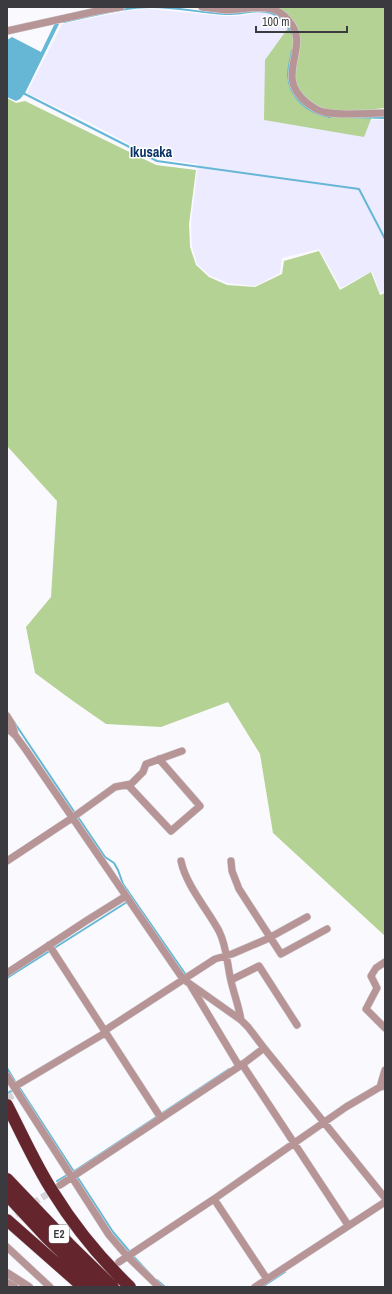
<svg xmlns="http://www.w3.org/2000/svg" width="392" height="1294" font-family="'Archivo Narrow',sans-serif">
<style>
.built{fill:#edebff}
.forest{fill:#b4d293}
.water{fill:#65b7d5}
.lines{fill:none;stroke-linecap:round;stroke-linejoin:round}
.stream{stroke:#65b7d5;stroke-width:2}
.minor-tunnel{stroke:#d4d3d8;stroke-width:7;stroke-dasharray:7 3.5;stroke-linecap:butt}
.minor-casing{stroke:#d4d3d8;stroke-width:8}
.tertiary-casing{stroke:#d4d3d8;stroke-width:9}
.motorway-casing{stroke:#d4d3d8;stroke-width:13}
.minor{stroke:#b79597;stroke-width:7}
.tertiary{stroke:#b79597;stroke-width:8}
.motorway{stroke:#64252d;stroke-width:12}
.labels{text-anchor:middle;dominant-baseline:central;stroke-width:3;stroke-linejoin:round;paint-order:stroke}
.shield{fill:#fff;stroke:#767579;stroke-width:1}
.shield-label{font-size:11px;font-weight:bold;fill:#3b3a3f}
.quarter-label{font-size:14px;font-weight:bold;fill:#0b3366;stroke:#fff}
</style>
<rect width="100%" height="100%" fill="#faf9fe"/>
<!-- built -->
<path class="built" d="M148,9L224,16H238L264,12L273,15L287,27L291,36L343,119L385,120V291L380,293L372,271L341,288L319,249L282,258L280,273L255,286L227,283L209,275L197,264L192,246L191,223L198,164L155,158L92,124L27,93L62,24L127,11Z"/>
<!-- forest -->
<path class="forest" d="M277,7H385V108L375,109L364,137L264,120L265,60L293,21Z
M7,98L16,103L25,101L156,165L196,170L189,224L190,247L196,265L209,277L227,285L255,287L282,274L284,261L319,251L340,290L371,272L380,295L385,293V936L273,833L260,754L228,702L161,727L106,724L73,701L35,673L26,627L51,597L57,501L7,446Z"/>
<!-- water -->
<path class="water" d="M55,23L59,24L25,93L20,99L16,101L7,97V40L12,37L41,52Z"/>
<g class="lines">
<!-- stream -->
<path class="stream" d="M64,22C92,16 124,7 152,7C177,7 201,13 225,14C240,15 257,8 271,13C281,16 288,26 292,34
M292,50C291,58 288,67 288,75C289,98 309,114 330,117
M23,93L157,161L359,189L385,239
M352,117L385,118
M14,722L75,813
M78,817L105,857L114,863L118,870L123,884L186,975
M7,978L127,902
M7,1068L16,1083
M19,1087L113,1232L130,1252
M8,1093L11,1091
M73,1172L229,1069
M57,1181L67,1175
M133,1256L153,1277
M157,1280L165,1287
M262,1287L285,1272"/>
<!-- minor-tunnel -->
<path class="minor-tunnel" d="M7,1098L13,1095
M7,1221L55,1189"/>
<!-- minor casing -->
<g class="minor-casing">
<path id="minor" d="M202,7C210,8 218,9 226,10C241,10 257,5 272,9C279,11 285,16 289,21C312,47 273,75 306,102C311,106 317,111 324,112C339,116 369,113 385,113
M7,31L97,11L121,7
M7,716L12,724L15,735
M7,728L15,735L26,750L183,979L241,1020L248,1027L264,1048L385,1198
M128,785L171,831L200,806L159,759
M7,861L72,818L115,787L131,784L143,772L146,764L182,751
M181,861C186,885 207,909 219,931C227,947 227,964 231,981C234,994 239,1007 241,1020
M231,861L232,871L239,889L281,954L327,929
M49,945L161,1118
M385,962L376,968L371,976L377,988L366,1009L385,1028
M7,973L86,921L126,896
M231,980L259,966L297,1025
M191,986L239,1066
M104,1031L215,959L232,954L267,939L307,917
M242,1064L348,1225
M7,1076L109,1235L127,1256L159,1287
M14,1087L105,1033
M380,1087L385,1070
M60,1185L243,1064L264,1048
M214,1199L267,1279
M7,1247L50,1287
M119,1262L214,1199L346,1107L380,1087L385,1086
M255,1287L385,1202"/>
</g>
<!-- tertiary casing -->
<g class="tertiary-casing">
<path id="tertiary" d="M7,1273L29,1287
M7,1283L14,1287"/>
</g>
<!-- motorway casing -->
<g class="motorway-casing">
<path id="motorway" d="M7,1105C22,1134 35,1164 53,1192C74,1226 101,1259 130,1287
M7,1179L69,1244L113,1287
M7,1195L47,1238L98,1287
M7,1220L83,1287"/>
</g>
<!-- minor -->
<use href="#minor" class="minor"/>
<!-- tertiary -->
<use href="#tertiary" class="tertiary"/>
<!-- motorway -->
<use href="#motorway" class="motorway"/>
</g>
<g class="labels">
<!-- shield labels -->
<rect class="shield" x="49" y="1225" width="20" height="18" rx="3"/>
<g class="shield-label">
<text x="59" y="1234">E2</text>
</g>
<!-- quarter labels -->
<g class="quarter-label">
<text x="151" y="152">Ikusaka</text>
</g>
</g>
<!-- border -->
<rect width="392" height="1294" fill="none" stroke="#3b3a3f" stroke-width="16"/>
<!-- scale -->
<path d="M256 26v6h91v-6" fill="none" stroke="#3b3a3f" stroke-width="2"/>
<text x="262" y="26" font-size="12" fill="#3b3a3f" stroke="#ffffff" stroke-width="3" paint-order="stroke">100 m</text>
</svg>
